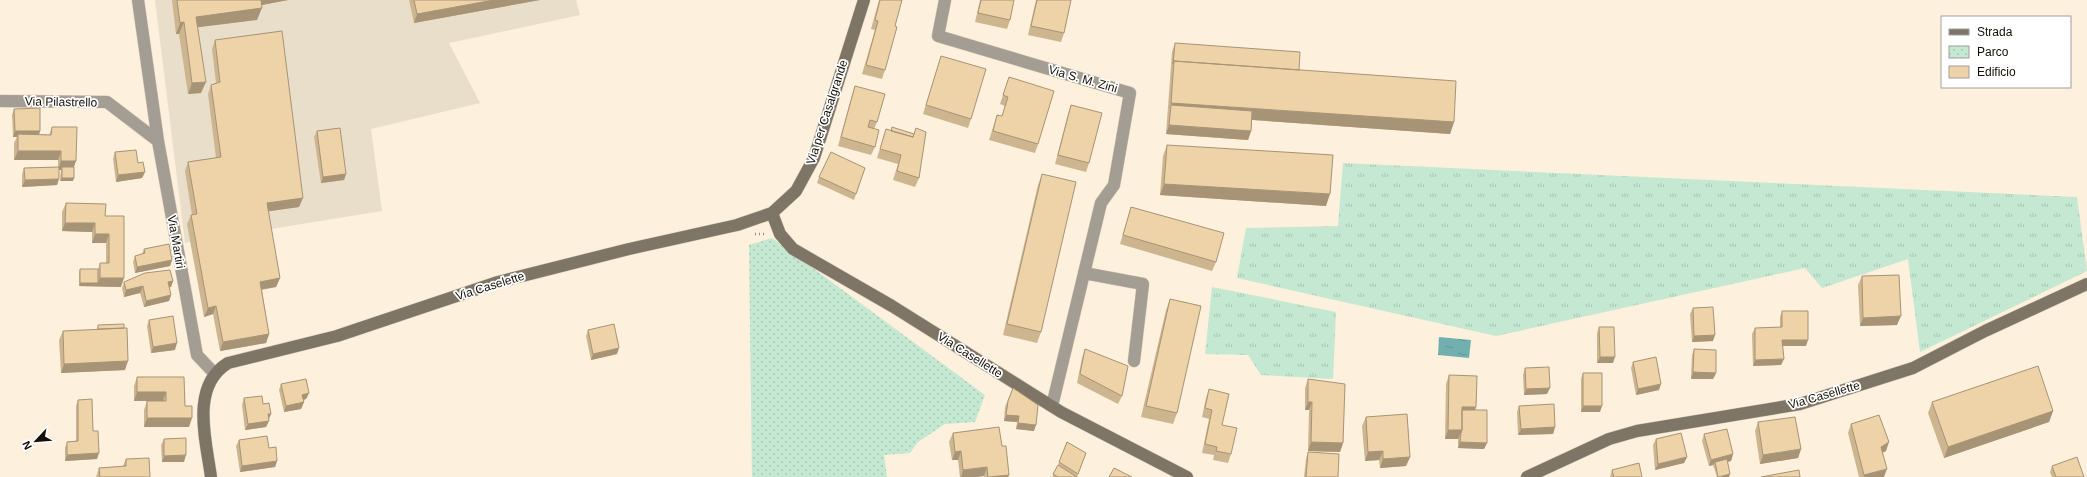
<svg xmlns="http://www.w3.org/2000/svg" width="2087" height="477" font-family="Helvetica,sans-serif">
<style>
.industrial{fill:#e9deca}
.grass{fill:url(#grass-tufts)}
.park{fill:url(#park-dots)}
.water{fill:url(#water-ripples)}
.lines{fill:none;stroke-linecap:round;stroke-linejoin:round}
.street-casing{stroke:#d8ccba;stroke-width:13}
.secondary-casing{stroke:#d8ccba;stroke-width:13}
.path{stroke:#968c7e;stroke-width:2.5;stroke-dasharray:1 3;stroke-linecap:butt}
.street{stroke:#a49d93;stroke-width:12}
.secondary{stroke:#7e7566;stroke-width:12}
.wall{fill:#cdb590}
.shaded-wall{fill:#a79376}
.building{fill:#eed2a8;stroke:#a79376}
.labels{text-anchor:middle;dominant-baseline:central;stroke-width:3.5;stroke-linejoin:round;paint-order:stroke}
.street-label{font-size:12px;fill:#140f07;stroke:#fff}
</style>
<defs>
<pattern id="grass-tufts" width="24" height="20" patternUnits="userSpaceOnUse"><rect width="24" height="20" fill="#c4e8d1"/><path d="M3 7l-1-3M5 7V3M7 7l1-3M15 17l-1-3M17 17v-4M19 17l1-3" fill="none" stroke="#a8c6b2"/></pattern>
<pattern id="park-dots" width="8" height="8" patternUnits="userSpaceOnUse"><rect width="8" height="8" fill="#c4e8d1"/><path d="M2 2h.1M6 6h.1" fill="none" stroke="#a8c6b2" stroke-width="1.8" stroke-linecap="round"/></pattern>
<pattern id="water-ripples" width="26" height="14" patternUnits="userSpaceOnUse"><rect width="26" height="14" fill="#72b0b0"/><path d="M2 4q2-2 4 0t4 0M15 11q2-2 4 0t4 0" fill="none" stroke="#629696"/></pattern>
</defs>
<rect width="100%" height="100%" fill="#fdf0dc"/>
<!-- industrial -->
<path class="industrial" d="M155,0H576L580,15L449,43L480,103L371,129L382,211L185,243Z"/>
<!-- grass -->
<path class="grass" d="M1343,163L2077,197L2087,271L1920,352L1908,259L1822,288L1805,268L1496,336L1237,278L1246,228L1338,226Z
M1212,287L1336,312L1333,379L1261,375L1248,355L1205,354Z"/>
<!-- park -->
<path class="park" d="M772,238L985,395L975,422L945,424L918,442L910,453L884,455L887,477H752L749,245Z"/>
<!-- water -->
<path class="water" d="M1439,337L1471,340L1469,358L1438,355Z"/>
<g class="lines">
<!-- street casing -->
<g class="street-casing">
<path id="street" d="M138,0L158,141L197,355L214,373
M945,0L938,36L1130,93L1114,185L1101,203L1052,406
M0,101L107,102L158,141
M1084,273L1143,284L1134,361"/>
</g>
<!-- secondary casing -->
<g class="secondary-casing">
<path id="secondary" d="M772,213L780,234L793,249L892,306L1061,412L1187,477
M211,477C206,440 190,386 228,363L337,336L498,282L629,249L737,225L772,213L796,191L814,158L864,0
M1527,477L1609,439L1637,431L1800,404L1913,368L1985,331L2087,284"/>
</g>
<!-- path -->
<path class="path" d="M755,234H766"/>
<!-- street -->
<use href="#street" class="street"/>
<!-- secondary -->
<use href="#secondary" class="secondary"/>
</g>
<!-- wall -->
<path class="wall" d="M172,0H288L261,5L257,20L198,27L201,93L188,94L179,34H176Z
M409,0H540L414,23Z
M879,0H902L895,26L885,70L882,79L862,74L875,30L871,29Z
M980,0H1014L1010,20L1007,29L975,22Z
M1036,0H1071L1064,33L1061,42L1028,35Z
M215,40L299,207L268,211L280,278L276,287L262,290L269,334L266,343L220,351L213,314L204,317L187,224L191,215H192L185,171L188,162L216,158L208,94L211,85L216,83L212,49Z
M1175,43L1299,70L1454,122L1450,134L1252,120L1251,131L1248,140L1166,134L1172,52Z
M941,56L971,119L968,128L923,114Z
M1009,77L1038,144L1035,153L989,140L997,115L1002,116L1005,106L1000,104Z
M855,86L877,122L874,129L875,147L871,155L838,146L852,95Z
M1071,105L1089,163L1086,172L1055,164L1068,114Z
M14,109L40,131L39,134L49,135L52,127L74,167L73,181H60L61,170H59L57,185L22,187V174L24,168L58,167V160H14V143L17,137H13L12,115Z
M916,128L919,178L915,187L893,180L898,164L877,158L886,129L891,131L914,134Z
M317,131L346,174L344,180L321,183L314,137Z
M1167,145L1326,206L1160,195L1163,156Z
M115,152L138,163L145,172L142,178L116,182L113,159Z
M865,168L854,200L817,183L819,177Z
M1042,174L1041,332L1037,343L1003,335L1038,185Z
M66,203L105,216L121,287L79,286V272L80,269H98L100,263H106V243H92V232L62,231V212Z
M1131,207L1216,262L1212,271L1120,244Z
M144,249L172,260L170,266L135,273L133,262L135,256L142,254Z
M1862,276L1897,325L1860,326L1858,285Z
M173,281L171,287H169L171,295L169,301L144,307L140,293L124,297L122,288L124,282Z
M1170,299L1177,413L1173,424L1141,417L1166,310Z
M1693,308L1713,341L1692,342L1690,314Z
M1782,311L1806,346H1783L1781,365L1753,366L1752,334L1755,328L1780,327V317Z
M149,320L175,350L151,353L147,326Z
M98,325L125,370L61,373L59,340L63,331L97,330Z
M1599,327L1613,363H1597V333Z
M588,330L617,354L591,360L586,336Z
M1085,349L1122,396L1118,404L1077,383L1082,358Z
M1694,349L1716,373L1713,379H1691L1692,355Z
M1633,362L1659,390L1636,395L1631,368Z
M1525,368L1547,394L1524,395L1523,375Z
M1583,373L1600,412H1581V379Z
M1449,375L1476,407L1475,410L1487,443L1484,449L1458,448V439H1445L1446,384Z
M137,377H184L185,406L189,427H144V410L147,401H163H134V386Z
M1308,379L1343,443L1340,452L1308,451L1309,410H1305V388Z
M281,384L309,393L306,399L303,400L304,402L301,409L284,412L279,390Z
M1013,388L1034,431L1016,429L1017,422L1004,421L1005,407Z
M1209,389L1222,425L1231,454L1228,463L1213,460L1214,455L1202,453L1209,419L1202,417L1206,398Z
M244,398L263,404L271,414L266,427L245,430L242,405Z
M78,400L93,431L97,459L65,461V448L67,442L76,441V406Z
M1932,402L2053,411L2049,422L1944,458L1928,413Z
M1519,406L1555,427L1553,434L1518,435L1517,412Z
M1366,417L1410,457L1406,466L1380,468L1379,460L1365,461L1362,426Z
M1758,422L1801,449L1798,458L1760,464L1755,431Z
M1851,424L1886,451L1882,453L1884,477H1859L1848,433Z
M953,433L1002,446L1009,475L1008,477H984V476L977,477H960L958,460H952L949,442Z
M1704,434L1733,454L1731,461L1727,462L1729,477H1717L1713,465L1709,466L1702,441Z
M164,439L184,462H162L161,445Z
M1656,439L1687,457L1684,463L1655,470L1653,445Z
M239,440L269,448L277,461L275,467L240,472L236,446Z
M1067,442L1086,453L1077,477H1052L1058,465Z
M1308,452L1338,477H1304L1306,459Z
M126,459L150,477H96L99,468L123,466Z
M2052,466L2084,477H2052L2050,472Z
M1612,470L1642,477H1610Z"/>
<!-- shaded-wall -->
<path class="shaded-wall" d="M259,0H288L257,6Z
M494,0H540L414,23L417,14Z
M262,8L257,20L192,28L196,17Z
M184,22L179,34H176L180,23Z
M206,82L201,93L188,94L192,83Z
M1171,103L1454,122L1450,134L1170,114L1171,105Z
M1169,125L1251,131L1248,140L1166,134Z
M15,131H40L38,138L18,134L17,137H13Z
M18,151H61L58,160H14Z
M61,161H76L73,170L62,167L61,170H58Z
M145,172L142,178L116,182L118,175Z
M346,174L344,180L321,183L323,177Z
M62,178H74L73,181H60Z
M59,179L57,185L22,187L25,180Z
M1164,184L1330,194L1326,206L1160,195Z
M303,198L299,207L264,212L267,203Z
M65,223H95L92,232L62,231Z
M95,234H109L106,243H92Z
M172,260L170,266L135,273L137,267Z
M100,278H124L121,287L79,286L80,283H98Z
M280,278L276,287L257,290L260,282Z
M173,281L171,287L166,288L168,282Z
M143,286L140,293L124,297L126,290Z
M171,295L169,301L144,307L146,301Z
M216,306L213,314L204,317L208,308Z
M1901,316L1897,325L1860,326L1863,318Z
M269,334L266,343L220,351L223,342Z
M1715,335L1713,341L1692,342L1694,336Z
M1782,340H1808L1806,346H1780Z
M177,343L175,350L151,353L153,347Z
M619,348L617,354L591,360L593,354Z
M1600,357H1615L1613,363H1597Z
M1784,359L1781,365L1753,366L1755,360Z
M128,361L125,370L61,373L64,364Z
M1693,372L1716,373L1713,379H1691Z
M1661,384L1659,390L1636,395L1638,389Z
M1550,388L1547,394L1524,395L1526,389Z
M137,392H166L163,401H134Z
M309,393L306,399L300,401L302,395Z
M304,402L301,409L284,412L286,406Z
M1308,402H1312L1309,410H1305Z
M1583,406H1602L1600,412H1581Z
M1462,407H1476L1473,416H1461Z
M2053,411L2049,422L1944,458L1948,447Z
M268,414H271L268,420Z
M1006,415L1019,416L1017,422L1004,421Z
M147,418H192L189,427H144Z
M269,421L266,427L245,430L248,424Z
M1018,423L1036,425L1034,431L1016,429Z
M1555,427L1553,434L1518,435L1521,429Z
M1448,430H1462L1458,439H1445Z
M1311,442L1343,443L1340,452L1308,451Z
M1460,442L1487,443L1484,449L1458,448Z
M1889,442L1886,451L1877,455L1881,447Z
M1801,449L1798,458L1760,464L1763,455Z
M961,451L958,460H952L955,452Z
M1383,451L1379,460L1365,461L1368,452Z
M99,453L97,459L65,461L67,455Z
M1733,454L1731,461L1715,465V462L1713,465L1709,466L1711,460Z
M186,455L184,462H162L164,456Z
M1410,457L1406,466L1380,468L1383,459Z
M1687,457L1684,463L1655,470L1658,464Z
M277,461L275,467L240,472L242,466Z
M987,467L984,476L977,477H961L963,470Z
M1887,469L1884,477H1864V475Z
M1730,474L1729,477H1719Z
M1009,475L1008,477H990Z"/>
<!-- building -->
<path class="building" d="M177,0H261L262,8L196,17L206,82L192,83L184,22L180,23Z
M414,0H494L417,14Z
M880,0H902L895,26L897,27L885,70L866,65L878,21L875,20Z
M981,0H1014L1010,20L978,13Z
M1037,0H1071L1064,33L1031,26Z
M282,31L303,198L267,203L280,278L260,282L269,334L223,342L216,306L208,308L191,215L197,214L188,162L221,157L211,85L220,82L215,40Z
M1175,43L1300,52L1299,70L1174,61L1173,64Z
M941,56L986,69L971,119L926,105Z
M1174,61L1456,81L1454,122L1171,103Z
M1009,77L1054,91L1038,144L993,131L997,115L1002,116L1008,97L1003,95Z
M855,86L885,94L877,122L870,120L868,127L879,130L875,147L841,137Z
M1071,105L1102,113L1089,163L1058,155Z
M1171,105L1252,111L1251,131L1169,125Z
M40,108V131H15L14,109Z
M52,127H77L76,161H61V151H18V134L51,135Z
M892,127L914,134L913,137L891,131Z
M340,128L346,174L323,177L317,131Z
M916,128L926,132L919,178L897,171L901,155L880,149L886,129L913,137Z
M1167,145L1333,155L1330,194L1164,184Z
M136,150L138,163L143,162L145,172L118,175L115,152Z
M831,152L865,168L856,194L819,177Z
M59,167V179L25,180L24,168Z
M62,167H74V178H62Z
M1042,174L1076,182L1041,332L1007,324Z
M66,203L106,204L105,216H124V278H100V263H109V234H95V223H65Z
M1131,207L1224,233L1216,262L1123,235Z
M169,244L172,260L137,267L135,256L145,253L144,249Z
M80,269H98V283H80Z
M170,270L173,281L168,282L171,295L146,301L143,286L126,290L124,282L145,273Z
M1899,275L1901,316L1863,318L1862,276Z
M1170,299L1201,306L1177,413L1146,406Z
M1713,307L1715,335L1694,336L1693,308Z
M1782,311H1808V340H1782L1784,359L1755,360V328L1782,327Z
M173,316L177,343L153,347L149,320Z
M124,324V328L98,329V325Z
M614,324L619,348L593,354L588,330Z
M1599,327H1614L1615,357H1600Z
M127,328L128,361L64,364L63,331Z
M1085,349L1128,366L1122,396L1080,374Z
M1694,349L1716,350V373L1693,372Z
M1656,357L1661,384L1638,389L1633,362Z
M2038,366L2053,411L1948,447L1932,402Z
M1549,367L1550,388L1526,389L1525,368Z
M1583,373H1602V406H1583Z
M1449,375L1477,376L1476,407H1462V430H1448Z
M137,377H184L185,406H192V418H147V401H166V392H137Z
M306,379L309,393L302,395L304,402L286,406L281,384Z
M1308,379L1345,384L1343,443L1311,442L1312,402H1308Z
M1013,388L1038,405L1036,425L1018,423L1019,416L1006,415L1008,401Z
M1209,389L1229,394L1222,425L1237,428L1231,454L1216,451L1217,447L1205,444L1212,410L1205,408Z
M262,396L263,404L269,403L271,414H268L269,421L248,424L244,398Z
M92,399L93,431H98L99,453L67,455V442L78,441V400Z
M1554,404L1555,427L1521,429L1519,406Z
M1462,410H1487V443L1460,442L1461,433L1462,430Z
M1407,414L1410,457L1383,459V451L1368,452L1366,417Z
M1879,415L1889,442L1881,447L1887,469L1864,475L1851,424Z
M1795,417L1801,449L1763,455L1758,422Z
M999,427L1002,446H1006L1009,475L988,477L987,467L963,470L961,451L955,452L953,433Z
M1727,429L1733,454L1711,460L1704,434Z
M1681,433L1687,457L1658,464L1656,439Z
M267,436L269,448L276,447L277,461L242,466L239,440Z
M186,438V455L164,456V439Z
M1067,442L1086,453L1078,474L1059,462Z
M1308,452L1339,454L1338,477H1306Z
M2077,457L2084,477H2056L2052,466Z
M149,458L150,477H100L99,468L126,466V459Z
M1727,459L1730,474L1718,477L1715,462Z
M1639,463L1642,477H1614L1612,470Z
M1058,465L1077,477H1058L1053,474Z
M1114,468L1132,477H1109Z
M1799,470L1800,477H1761Z"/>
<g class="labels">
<!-- street labels -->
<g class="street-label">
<text transform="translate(1083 79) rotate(16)">Via S. M. Zini</text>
<text transform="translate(61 102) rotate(1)">Via Pilastrello</text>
<text transform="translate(827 112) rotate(-72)">Via per Casalgrande</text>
<text transform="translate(176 242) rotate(80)">Via Martiri</text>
<text transform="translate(490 286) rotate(-17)">Via Caselette</text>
<text transform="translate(970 355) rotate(32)">Via Casellette</text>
<text transform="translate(1824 395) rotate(-16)">Via Casellette</text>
</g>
</g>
<!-- legend -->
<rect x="1941" y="16" width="130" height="72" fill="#ffffff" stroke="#a19f9c"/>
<rect x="1949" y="29" width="20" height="6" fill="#7e7566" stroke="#a19f9c"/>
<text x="1977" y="36" font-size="12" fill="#140f07">Strada</text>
<rect x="1949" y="46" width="20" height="12" fill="url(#park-dots)" stroke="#a19f9c"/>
<text x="1977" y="56" font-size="12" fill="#140f07">Parco</text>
<rect x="1949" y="66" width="20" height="12" fill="#eed2a8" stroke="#a19f9c"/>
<text x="1977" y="76" font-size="12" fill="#140f07">Edificio</text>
<!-- north arrow -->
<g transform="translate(36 441) rotate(244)" stroke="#ffffff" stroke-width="3" paint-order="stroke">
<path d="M0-3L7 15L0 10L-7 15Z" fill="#140f07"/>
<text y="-6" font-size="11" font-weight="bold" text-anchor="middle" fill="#140f07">N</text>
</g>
</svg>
